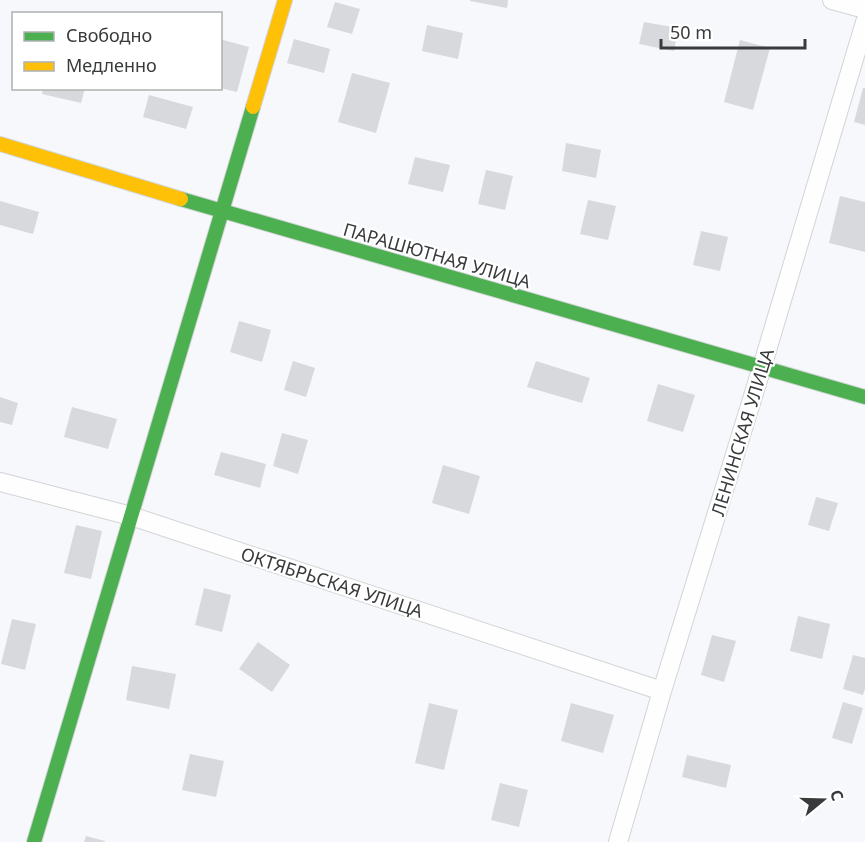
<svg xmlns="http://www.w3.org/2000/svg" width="865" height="842" font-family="'Noto Sans',sans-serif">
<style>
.building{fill:#d8d9dc}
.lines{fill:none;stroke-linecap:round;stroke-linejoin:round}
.street-casing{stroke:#d2d4d6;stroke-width:20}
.fast-casing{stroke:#d2d4d6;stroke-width:16}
.slow-casing{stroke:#d2d4d6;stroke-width:16}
.street{stroke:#fefefe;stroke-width:18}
.fast{stroke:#4caf50;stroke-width:14}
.slow{stroke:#ffc107;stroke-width:14}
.labels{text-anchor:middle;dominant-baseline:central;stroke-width:4.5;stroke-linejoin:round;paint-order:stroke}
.street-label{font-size:18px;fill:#383a3c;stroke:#fff}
</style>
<rect width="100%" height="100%" fill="#f6f8fb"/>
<!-- building -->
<path class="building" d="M470,0H508L507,8L470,1Z
M335,2L360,9L352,34L327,27Z
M644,22L678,28L674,51L639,44Z
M427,25L463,33L458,59L422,51Z
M220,39L249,47L237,92L220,88Z
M294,39L330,49L324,73L287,63Z
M740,40L770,48L753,110L724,102Z
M352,73L390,83L376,133L338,122Z
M43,88H85L81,103L42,94Z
M863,88H865V125L854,122Z
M149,95L193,107L186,129L143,117Z
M566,143L601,150L596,178L562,171Z
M415,157L450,165L443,192L408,184Z
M486,170L513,176L505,210L478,204Z
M840,196L865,202V252L829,243Z
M588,200L616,206L608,240L580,234Z
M0,201L39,212L33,234L0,225Z
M701,231L728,237L720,271L693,265Z
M239,321L271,330L262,362L230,352Z
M293,361L315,368L306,397L284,390Z
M536,361L590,378L582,403L527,387Z
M658,384L695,395L683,432L647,421Z
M0,397L18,403L12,425L0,422Z
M72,407L117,419L108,449L64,437Z
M282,433L308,440L298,474L273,466Z
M221,452L266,464L260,488L214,475Z
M443,465L480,476L469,514L432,503Z
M816,497L838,503L829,531L808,525Z
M76,525L102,531L91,579L64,573Z
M204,588L231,595L222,632L195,625Z
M798,616L830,624L822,659L790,651Z
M12,619L36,624L25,670L1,664Z
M712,635L736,641L724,682L701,675Z
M258,642L290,665L272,692L239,669Z
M853,655L865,658V689L863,695L843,689Z
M132,666L176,674L169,709L126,700Z
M843,702L863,708L852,744L832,738Z
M429,703L458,710L444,770L415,763Z
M571,703L614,715L603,753L561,741Z
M190,754L224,761L216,797L182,790Z
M687,755L731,765L726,788L682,777Z
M500,783L528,790L519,827L491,820Z
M86,836L105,841V842H84Z"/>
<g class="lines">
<!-- street casing -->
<g class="street-casing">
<path id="street" d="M832,0L865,9
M0,482L131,516L662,691
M618,842L662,691L762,367L865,22"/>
</g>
<!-- fast casing -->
<g class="fast-casing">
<path id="fast" d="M181,199L865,397
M34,842L253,107"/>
</g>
<!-- slow casing -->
<g class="slow-casing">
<path id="slow" d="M253,107L285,0
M0,144L181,199"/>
</g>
<!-- street -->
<use href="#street" class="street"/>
<!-- fast -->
<use href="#fast" class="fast"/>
<!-- slow -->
<use href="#slow" class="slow"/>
</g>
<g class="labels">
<!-- street labels -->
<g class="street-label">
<text transform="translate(437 255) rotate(16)">ПАРАШЮТНАЯ УЛИЦА</text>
<text transform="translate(742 432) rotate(-73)">ЛЕНИНСКАЯ УЛИЦА</text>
<text transform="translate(332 582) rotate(18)">ОКТЯБРЬСКАЯ УЛИЦА</text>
</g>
</g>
<!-- legend -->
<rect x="12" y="12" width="210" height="78" fill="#ffffff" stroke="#afb0b1" stroke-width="1.5"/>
<rect x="24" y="32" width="30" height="9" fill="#4caf50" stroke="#afb0b1" stroke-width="1.5"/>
<text x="66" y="42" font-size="18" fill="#383a3c">Свободно</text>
<rect x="24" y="62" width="30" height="9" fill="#ffc107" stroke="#afb0b1" stroke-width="1.5"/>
<text x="66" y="72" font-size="18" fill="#383a3c">Медленно</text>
<!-- north arrow -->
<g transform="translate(823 800) rotate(71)" stroke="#ffffff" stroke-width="4.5" paint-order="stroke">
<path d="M0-4.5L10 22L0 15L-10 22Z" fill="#383a3c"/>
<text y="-9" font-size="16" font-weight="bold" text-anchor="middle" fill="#383a3c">С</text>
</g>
<!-- scale -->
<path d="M661 39v9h144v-9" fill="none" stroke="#383a3c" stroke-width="3"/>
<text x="670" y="39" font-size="18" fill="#383a3c" stroke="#ffffff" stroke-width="4.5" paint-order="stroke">50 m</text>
</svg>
